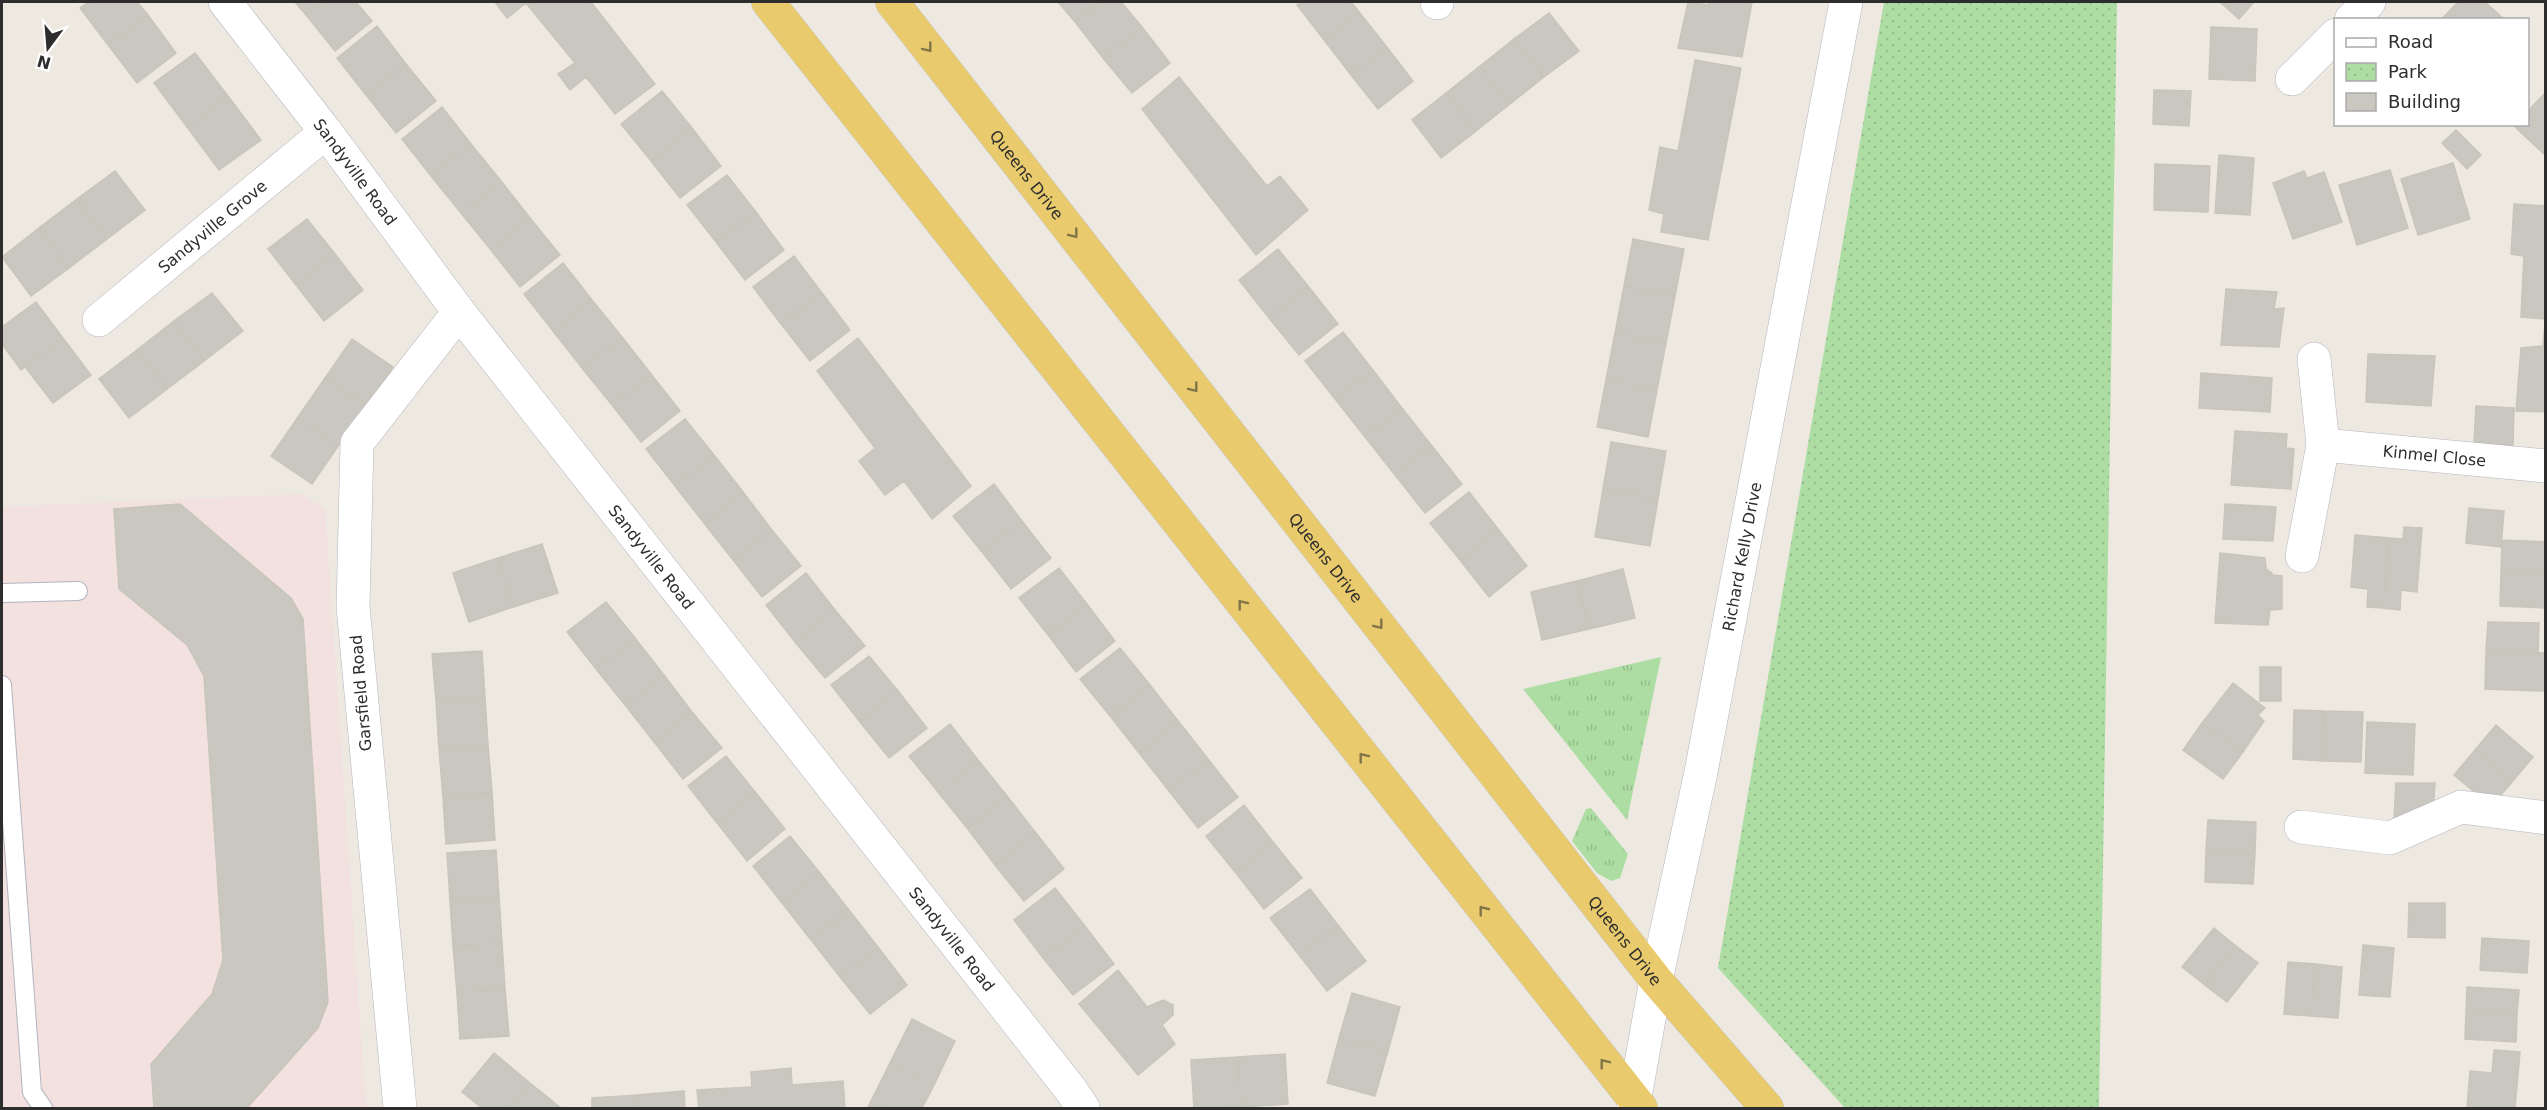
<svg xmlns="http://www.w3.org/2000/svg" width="2547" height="1110" font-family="'DejaVu Sans',sans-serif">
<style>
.medical{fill:#f2e1df}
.grass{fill:url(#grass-tufts)}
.park{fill:url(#park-dots)}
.building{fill:#c9c7bf;stroke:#c8c5ba;stroke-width:1.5}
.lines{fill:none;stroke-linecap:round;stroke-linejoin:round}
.service-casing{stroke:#b4b4bf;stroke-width:20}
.minor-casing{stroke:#b4b4bf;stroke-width:34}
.trunk-casing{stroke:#c8c8c8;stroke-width:34}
.service{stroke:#fff;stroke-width:18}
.minor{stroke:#fff;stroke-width:33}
.trunk{stroke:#e9ca6c;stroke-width:33}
.oneway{stroke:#827449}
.labels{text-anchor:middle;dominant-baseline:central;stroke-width:6;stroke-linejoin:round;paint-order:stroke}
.street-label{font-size:16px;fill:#2d2d2d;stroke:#fff}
</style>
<defs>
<pattern id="grass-tufts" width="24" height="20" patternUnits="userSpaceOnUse" patternTransform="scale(1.5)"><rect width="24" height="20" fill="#addda3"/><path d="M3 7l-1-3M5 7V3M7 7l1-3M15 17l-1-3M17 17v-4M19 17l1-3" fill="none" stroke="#95be8d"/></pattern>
<pattern id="park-dots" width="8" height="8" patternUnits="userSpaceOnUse" patternTransform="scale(1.5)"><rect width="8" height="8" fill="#addda3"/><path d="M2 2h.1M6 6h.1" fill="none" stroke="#95be8d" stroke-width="1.8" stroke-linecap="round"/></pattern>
</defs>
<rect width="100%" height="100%" fill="#ede9e1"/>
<!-- medical -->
<path class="medical" d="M302,494L325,509L366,1108H2V507Z"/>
<!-- grass -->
<path class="grass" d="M1661,657L1627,820L1523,689Z
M1591,808L1628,854L1620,878L1611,881L1597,873L1572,841L1586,809Z"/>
<!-- park -->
<path class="park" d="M1884,2H2117L2099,1108H1845L1718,968Z"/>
<!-- building -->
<path class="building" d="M89,2H137L148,15L108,45L80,8Z
M295,2H323L306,15Z
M323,2H356L372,21L335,51L306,15Z
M495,2H591L655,84L615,114L586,77L570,90L558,74L575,63L526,3L507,18Z
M1058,2H1101L1075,22Z
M1101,2H1121L1142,27L1103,58L1075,22Z
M1301,2H1351L1359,12L1324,40L1297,5Z
M1688,2L1709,5V2H1752L1742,57L1678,48Z
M2220,2H2254L2239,19Z
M2458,2H2485L2504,19L2441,20Z
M1359,12L1386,46L1351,75L1324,40Z
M1549,13L1579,51L1544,77L1514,39Z
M148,15L176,53L137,83L108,45Z
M377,26L406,64L366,95L337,58Z
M1142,27L1170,63L1132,93L1103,58Z
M2211,27L2257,29L2255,81L2209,79Z
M1514,39L1544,77L1510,104L1480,66Z
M1386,46L1413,81L1378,109L1351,75Z
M195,53L228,96L187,127L154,83Z
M1695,60L1741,68L1708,240L1661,232L1664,214L1649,210L1660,147L1678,151Z
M406,64L436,101L396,133L366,95Z
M1480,66L1510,104L1476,131L1446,93Z
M1179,77L1267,186L1280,176L1308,210L1256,255L1142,109Z
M2154,90L2191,91L2189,126L2153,124Z
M662,91L692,128L651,161L621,124Z
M1446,93L1476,131L1441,158L1412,120Z
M2544,94L2546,96V156L2514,126L2528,124V111Z
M228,96L261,140L219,170L187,127Z
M442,107L471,144L431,176L402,139Z
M692,128L721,166L680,198L651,161Z
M2456,130L2481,155L2467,169L2442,143Z
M471,144L501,181L461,213L431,176Z
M2219,155L2254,158L2250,215L2215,213Z
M2453,163L2470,219L2418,235L2401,179Z
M2155,164L2210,166L2208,212L2154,210Z
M2390,170L2408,228L2357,245L2339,185Z
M115,171L145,210L107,239L77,199Z
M2304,171L2307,178L2324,172L2342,222L2293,239L2273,183Z
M727,175L756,212L716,242L687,205Z
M501,181L530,218L491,250L461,213Z
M77,199L107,239L69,268L39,228Z
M2514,204L2546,206V319L2521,317L2524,256L2511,254Z
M756,212L784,250L745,280L716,242Z
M530,218L560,255L520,287L491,250Z
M307,219L335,254L296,285L268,249Z
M39,228L69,268L31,296L2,257Z
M1633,239L1684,249L1675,296L1624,286Z
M1278,249L1308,286L1269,318L1239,280Z
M335,254L363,290L324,321L296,285Z
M794,256L822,293L781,324L753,287Z
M563,263L592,300L553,331L524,294Z
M1308,286L1338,324L1299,355L1269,318Z
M1624,286L1675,296L1666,343L1615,333Z
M2226,289L2277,292L2274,309L2284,308L2279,347L2221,345Z
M212,293L243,331L204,361L174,321Z
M822,293L850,330L810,361L781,324Z
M592,300L622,337L582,368L553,331Z
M36,302L63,338L21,370L2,344V327Z
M174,321L204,361L167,389L137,350Z
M2545,324L2546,412L2516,411L2521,348L2543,346Z
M1343,332L1373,370L1335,399L1305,361Z
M1615,333L1666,343L1657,390L1606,380Z
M622,337L651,374L612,405L582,368Z
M63,338L91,375L53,403L25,367Z
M858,338L971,486L932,519L904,481L885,495L859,461L875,448L817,371Z
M352,339L393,367L366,406L325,378Z
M137,350L167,389L129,418L99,379Z
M2368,354L2435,356L2431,406L2366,402Z
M1373,370L1402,408L1365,437L1335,399Z
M2201,373L2272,378L2270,412L2199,408Z
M651,374L680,411L641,442L612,405Z
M325,378L366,406L339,445L298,417Z
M1606,380L1657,390L1648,437L1597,427Z
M2476,406L2514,408L2513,446L2474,442Z
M1402,408L1432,446L1395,475L1365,437Z
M298,417L339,445L312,484L271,456Z
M685,419L714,455L675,486L646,449Z
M2235,431L2287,434L2286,448L2294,449L2291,489L2231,485Z
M1611,442L1666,451L1658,499L1603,489Z
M1432,446L1462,484L1425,513L1395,475Z
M714,455L743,492L704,523L675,486Z
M994,484L1022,521L982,552L953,516Z
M1603,489L1658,499L1650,546L1595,537Z
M743,492L772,530L733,560L704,523Z
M1469,492L1498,529L1460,560L1430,523Z
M180,504L291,598L303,619L328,1002L318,1028L247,1108H154L151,1064L212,994L223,960L204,676L187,645L119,589L114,509Z
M2225,504L2276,507L2273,541L2223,539Z
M2469,508L2504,511L2501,547L2466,543Z
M1022,521L1051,558L1011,589L982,552Z
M2404,527L2422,528L2417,592L2401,590L2400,610L2383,608L2389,538L2403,539Z
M1498,529L1527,566L1489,597L1460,560Z
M772,530L801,566L762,597L733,560Z
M2355,535L2389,538L2383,608L2367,607L2368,589L2351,587Z
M2502,540L2546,542V575L2501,573Z
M542,544L558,593L513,607L498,558Z
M2220,553L2265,558L2266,569L2272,573V575L2282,576V609L2270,610L2268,625L2215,623Z
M498,558L513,607L469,622L453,573Z
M1059,568L1087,604L1048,635L1019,598Z
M1623,569L1635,618L1589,629L1577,581Z
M806,573L835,610L795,642L766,605Z
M2501,573L2546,575V608L2500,606Z
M1577,581L1589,629L1542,640L1531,592Z
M606,602L635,638L596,669L567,632Z
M1087,604L1115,641L1076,672L1048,635Z
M835,610L865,646L825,678L795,642Z
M2488,622L2539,623L2538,653L2486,651Z
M635,638L664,675L625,705L596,669Z
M1120,648L1150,685L1110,716L1080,679Z
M482,651L485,698L436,701L432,654Z
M2486,651L2546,653L2545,691L2485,689Z
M869,656L898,691L860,722L831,685Z
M2260,667H2281V701H2260Z
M664,675L692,712L654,742L625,705Z
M2233,683L2265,708L2258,715L2264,721L2243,752L2202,723Z
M1150,685L1179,722L1139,753L1110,716Z
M898,691L927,728L889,758L860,722Z
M485,698L488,745L439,749L436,701Z
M2294,710L2324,711L2322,761L2293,759Z
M2324,711L2363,712L2361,762L2322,761Z
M692,712L722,748L683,779L654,742Z
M1179,722L1208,759L1169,791L1139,753Z
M2367,722L2415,724L2413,775L2365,773Z
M2202,723L2243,752L2223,779L2183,750Z
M950,724L978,760L938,792L909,756Z
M2496,725L2533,757L2512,782L2475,750Z
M488,745L492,792L443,797L439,749Z
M2475,750L2512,782L2491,806L2454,775Z
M726,756L756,793L717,823L688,786Z
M1208,759L1238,797L1198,828L1169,791Z
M978,760L1007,796L967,828L938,792Z
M2396,783H2435L2433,813L2394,820Z
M492,792L495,840L446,844L443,797Z
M756,793L785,829L747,861L717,823Z
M1007,796L1036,833L995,865L967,828Z
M1244,805L1273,842L1235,872L1206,836Z
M2208,820L2256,822L2255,853L2206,851Z
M1036,833L1064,869L1024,901L995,865Z
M790,836L820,873L782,903L753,866Z
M1273,842L1302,878L1264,909L1235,872Z
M496,850L499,896L450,900L447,853Z
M2206,851L2255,853L2253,884L2205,882Z
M820,873L849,910L811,940L782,903Z
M1055,888L1085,926L1043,958L1014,920Z
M1310,889L1338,925L1299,955L1270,918Z
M499,896L502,943L453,946L450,900Z
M2409,903H2445V938L2408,937Z
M849,910L878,947L840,977L811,940Z
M1338,925L1366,961L1327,991L1299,955Z
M1085,926L1114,964L1073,995L1043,958Z
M2214,928L2236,946L2205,985L2182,967Z
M2482,938L2529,941L2527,973L2480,970Z
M502,943L505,989L457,993L453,946Z
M2363,945L2394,948L2390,997L2359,995Z
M2236,946L2258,963L2227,1002L2205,985Z
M878,947L907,985L870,1014L840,977Z
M2288,962L2315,964L2311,1016L2284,1014Z
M2315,964L2342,967L2338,1018L2311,1016Z
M1118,970L1147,1007L1163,1000L1173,1005V1015L1162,1025L1175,1044L1138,1075L1079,1004Z
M2467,987L2519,990L2517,1015L2466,1013Z
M505,989L509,1036L460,1039L457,993Z
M1352,993L1400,1007L1388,1051L1339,1038Z
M2466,1013L2517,1015L2516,1042L2465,1039Z
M912,1019L955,1041L934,1085L890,1063Z
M1339,1038L1388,1051L1375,1096L1327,1083Z
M2494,1050L2520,1052L2515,1108H2467L2470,1071L2492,1073Z
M494,1053L530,1083L509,1108H482L462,1092Z
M1285,1054L1288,1104L1241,1107L1238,1057Z
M1238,1057L1241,1107L1194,1108L1191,1060Z
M890,1063L934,1085L922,1108L868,1107Z
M791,1068L792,1085L843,1081L845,1108H699L697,1090L752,1087L751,1072Z
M530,1083L561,1108H509Z
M684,1091L685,1108H639L638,1095Z
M638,1095L639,1108H592V1098Z"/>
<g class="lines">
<!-- service casing -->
<g class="service-casing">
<path id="service" d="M2,593L78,591
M2,685L32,1092L43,1108"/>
</g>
<!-- minor casing -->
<g class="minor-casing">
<g id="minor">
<path id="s1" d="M225,2L326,132L459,312L1071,1090L1083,1108"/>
<path d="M1437,2V3"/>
<path d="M2351,20L2369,2"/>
<path d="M2292,79L2336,35"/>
<path id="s2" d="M99,320L326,132"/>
<path d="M2314,359L2323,445"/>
<path id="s3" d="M2302,556L2323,445L2546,466"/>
<path d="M2301,827L2390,838L2461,807L2546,818"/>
<path d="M400,1108L353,607L357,443L459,312"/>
<path id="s4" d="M1633,1108L1656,980L1701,772L1846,2"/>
</g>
</g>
<!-- trunk casing -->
<g class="trunk-casing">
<g id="trunk">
<path d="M768,2L1641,1108"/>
<path id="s5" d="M892,2L1656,980L1767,1108"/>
</g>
</g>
<!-- service -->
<use href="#service" class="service"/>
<!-- minor -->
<use href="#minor" class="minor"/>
<!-- trunk -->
<use href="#trunk" class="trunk"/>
</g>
<!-- one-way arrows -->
<defs><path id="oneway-chevron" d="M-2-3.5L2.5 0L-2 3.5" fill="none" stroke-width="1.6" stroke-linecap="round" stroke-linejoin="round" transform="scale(1.5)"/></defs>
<g class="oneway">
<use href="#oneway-chevron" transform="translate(928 48) rotate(52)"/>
<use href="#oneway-chevron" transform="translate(1074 234) rotate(52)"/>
<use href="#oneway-chevron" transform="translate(1194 388) rotate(52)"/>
<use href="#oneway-chevron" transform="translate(1242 604) rotate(-128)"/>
<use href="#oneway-chevron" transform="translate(1379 625) rotate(52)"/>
<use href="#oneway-chevron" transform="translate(1363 757) rotate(-128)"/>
<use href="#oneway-chevron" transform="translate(1483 910) rotate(-128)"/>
<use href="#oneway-chevron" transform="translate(1604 1063) rotate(-128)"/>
</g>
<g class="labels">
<!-- street labels -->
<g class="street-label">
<text stroke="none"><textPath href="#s1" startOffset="214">Sandyville Road</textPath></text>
<text stroke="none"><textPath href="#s5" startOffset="219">Queens Drive</textPath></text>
<text stroke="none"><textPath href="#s2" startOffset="147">Sandyville Grove</textPath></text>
<text stroke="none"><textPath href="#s3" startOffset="225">Kinmel Close</textPath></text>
<text stroke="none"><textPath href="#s4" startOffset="562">Richard Kelly Drive</textPath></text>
<text stroke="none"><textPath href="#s1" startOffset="700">Sandyville Road</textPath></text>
<text stroke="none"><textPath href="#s5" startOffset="705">Queens Drive</textPath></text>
<text transform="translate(361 693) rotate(-95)">Garsfield Road</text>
<text stroke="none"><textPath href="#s1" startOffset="1186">Sandyville Road</textPath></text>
<text stroke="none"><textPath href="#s5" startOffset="1191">Queens Drive</textPath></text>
</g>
</g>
<!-- border -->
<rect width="2547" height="1110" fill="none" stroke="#2d2d2d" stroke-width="6"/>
<!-- legend -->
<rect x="2334" y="18" width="195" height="108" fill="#ffffff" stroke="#ababab" stroke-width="1.5"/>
<rect x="2346" y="38" width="30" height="9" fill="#ffffff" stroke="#ababab" stroke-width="1.5"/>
<text x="2388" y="48" font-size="18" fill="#2d2d2d">Road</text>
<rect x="2346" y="63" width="30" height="18" fill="url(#park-dots)" stroke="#ababab" stroke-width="1.5"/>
<text x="2388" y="78" font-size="18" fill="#2d2d2d">Park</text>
<rect x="2346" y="93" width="30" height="18" fill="#c9c7bf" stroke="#ababab" stroke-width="1.5"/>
<text x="2388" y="108" font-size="18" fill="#2d2d2d">Building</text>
<!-- north arrow -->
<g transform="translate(48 48) rotate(196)" stroke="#ffffff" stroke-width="4.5" paint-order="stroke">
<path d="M0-4.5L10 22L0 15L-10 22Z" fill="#2d2d2d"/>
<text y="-9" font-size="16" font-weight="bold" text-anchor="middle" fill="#2d2d2d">N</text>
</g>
</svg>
